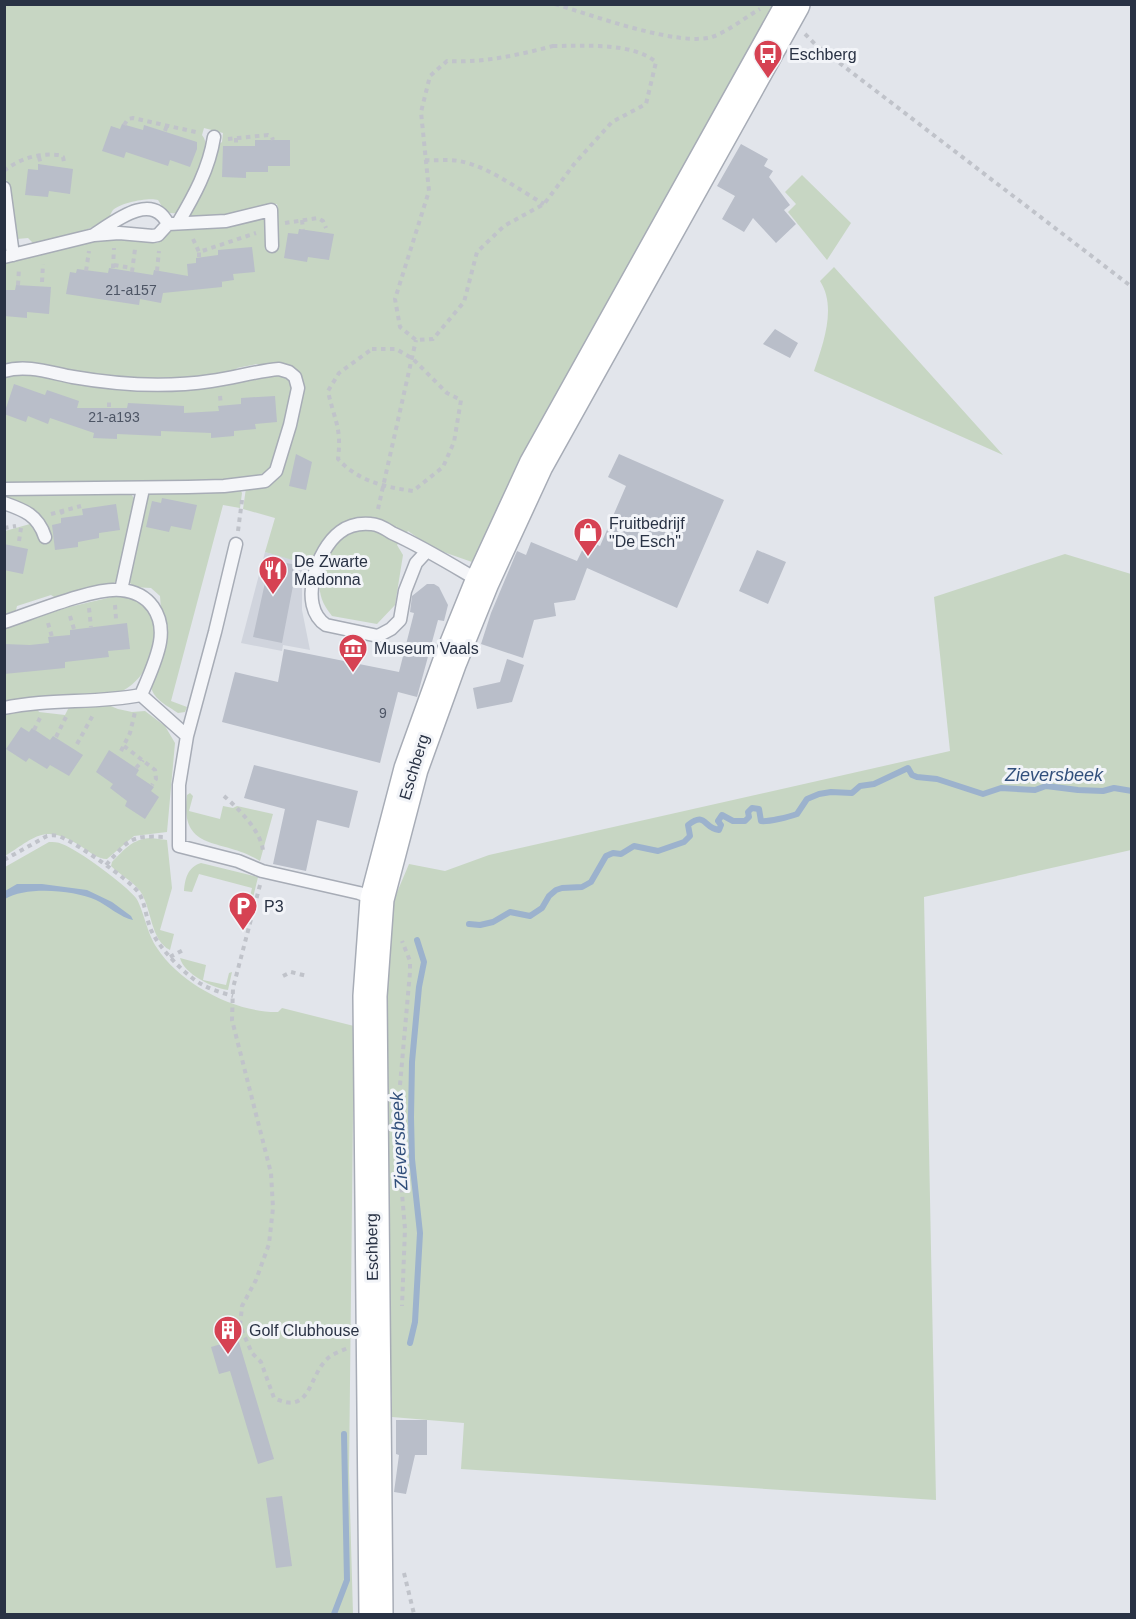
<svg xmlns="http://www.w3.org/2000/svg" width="1136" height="1619" font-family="Arial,sans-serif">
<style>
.built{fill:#d0d4dd}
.green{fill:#c7d6c3}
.water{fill:#9cb2cd}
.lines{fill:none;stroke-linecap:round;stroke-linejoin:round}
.stream{stroke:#9cb2cd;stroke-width:6}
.building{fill:#b9bec9}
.lane-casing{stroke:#a7acb6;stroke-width:15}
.secondary-casing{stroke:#a7acb6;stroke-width:36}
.path{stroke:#c0c3ca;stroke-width:4;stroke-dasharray:4.5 4.5;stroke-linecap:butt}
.lane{stroke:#f5f6f9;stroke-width:12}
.secondary{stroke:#fff;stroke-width:33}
.labels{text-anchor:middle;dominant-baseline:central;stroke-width:6;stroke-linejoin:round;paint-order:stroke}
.number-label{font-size:14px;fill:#4d5565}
.poi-label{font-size:16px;fill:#293244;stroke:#f2f4f8;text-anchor:start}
.street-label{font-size:16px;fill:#293244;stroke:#f2f4f8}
.water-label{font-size:18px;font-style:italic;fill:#314f7b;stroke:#f2f4f8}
</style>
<rect width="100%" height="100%" fill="#e2e5eb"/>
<!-- built -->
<path class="built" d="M265,552L302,562V610L310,650L283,645L282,651L241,643Z"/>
<!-- green -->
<path class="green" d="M5,5H776L543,435L472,562L432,548L408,531L397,545L403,555L395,605L377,624L332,616C318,598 319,590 320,568L265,552L275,518L243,509L246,488L268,484L301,382L257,364L237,368L233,373L181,381L175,377L151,378L147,382L5,368V262L95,241L125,239L157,243L163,240L170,230L175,227L258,217L278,210L277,204L235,216L187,218L218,145L222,142L223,133L204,128L202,135C217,153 187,196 177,213C166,215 163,208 158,200C148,197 120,203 113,210C110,214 110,218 105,221C84,233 57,238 34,244L28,238L17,239L9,186L5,178Z
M802,175L851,223L827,260L788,212L796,204L785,192Z
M834,267L1003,455L814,371C823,344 837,307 820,281Z
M25,373L107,387L283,374L291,380L293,394L269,474L243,481L5,485L4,375Z
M240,489L242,493L240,508L223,505L171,701L187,707L185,712L178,713C168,706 154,700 151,687L161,609L160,596L151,588L133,587L128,580L148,494L151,492Z
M130,492L135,500L120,576L117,581L110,585L57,599L51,595L17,606L15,614L5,617V531L30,524L39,517L38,512L5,499L4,494Z
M1065,554L1131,574V850L924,897L936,1500L461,1469L464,1423L392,1417V1397L387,1359L382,1019L387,916L409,864L445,871L489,855L950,751L934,597Z
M112,597C178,593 159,680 117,693L41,697L5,704V627L69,607Z
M108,705L118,709L132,712L145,711L165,726L175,743L167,832L134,836L107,859C97,859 90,852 82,847C45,823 37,836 5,856V714L37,708L39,712L65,715L69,707Z
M190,793L193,796L189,811L220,819L223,806L233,808L237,806L273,814L260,861C224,837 179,854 187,795Z
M151,838L167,840L172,888L160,930L174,934L170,950C150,940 152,908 140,891C133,881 120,875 111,866L112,862C125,849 132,839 151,838Z
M49,842C53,842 58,842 62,844C77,849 126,885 136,898C143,908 147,934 157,948C180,984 236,1013 278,1012L282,1008L354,1026L349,1472L353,1614H5V867Z
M201,863L258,877L252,902L249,901L252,888L199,874L192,892L184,891C185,878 188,867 201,863Z
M180,958L206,965L203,980L226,985L229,973L232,972L228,990C213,988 184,974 180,958Z"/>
<!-- water -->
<path class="water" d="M17,884H42L87,890L112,902L131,916L133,920C121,918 107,905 96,900C74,890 26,886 5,899V891Z"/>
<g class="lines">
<!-- stream -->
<path class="stream" d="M469,924L480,925L493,922L510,912L530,916L542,908L549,896L556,890L562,888L582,887L591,882L606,856L613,853L621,854L634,846L658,851L684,842L690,836L688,825C706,811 703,828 719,830L721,825L718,821L722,815L733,821H745L749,817L748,812L752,808L759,809L761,821C768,822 789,817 797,814L807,799L819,794L831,792L852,793L860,786L874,784L908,768L912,775L917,777L937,779L983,794L1001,788L1035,790L1046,786L1078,790L1103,791L1114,788L1132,791
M410,1343L415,1322L420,1233L412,1159L411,1117L412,1062L419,987L424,962L417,940
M334,1614L347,1580L344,1434"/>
</g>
<!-- building -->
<path class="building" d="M122,124L143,130L144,125L197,142V149L190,167L170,160L168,166L126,152L124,158L102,151L111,126L120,129Z
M255,140H290V166H268V172H246V178L222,177L223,146H255Z
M741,144L768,159L764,166L773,171L769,177L790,205L784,210L796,224L776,243L753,218L744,232L722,219L735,196L717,186Z
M38,164L73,169L70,194L49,191L48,197L25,195L28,169L38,170Z
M299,229L334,234L329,260L308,257L307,262L284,258L288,233L298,234Z
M252,247L255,272L233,274L234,280L220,282H222V287L163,293L161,303L140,299L139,305L66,294L70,272L76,273L77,269L108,273L109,268L153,275L154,270L188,276L187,264L196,263V258L218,255V250Z
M16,285L51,287L49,314L27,312V318L4,316V290H15Z
M775,329L798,343L790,358L763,344Z
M14,384L45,395L47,390L79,401L77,408H127L128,403L184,406V413L219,411L218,406L241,404V398L275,396L277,422L255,424L256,429L234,431V436L211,438V433L161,431V436L117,434V439L93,438L94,433L50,418L48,424L28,416L26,422L4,414Z
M296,454L312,462L306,490L289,486Z
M619,454L724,500L677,608L587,568L575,600L554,603L556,616L534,620L523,658L481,644L491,613L517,551L526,555L531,542L577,561L587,540L600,546L626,486L608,477Z
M162,498L197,505L191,530L171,526L169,532L146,527L152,501L161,503Z
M116,504L120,530L99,533V538L78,542V547L55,550L52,525L61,523V518L83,515L82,509Z
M4,544L28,549L23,574L4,570Z
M757,550L786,562L768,604L739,591Z
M270,560L297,565L282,643L253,637Z
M427,584H434L439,587L448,605L444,621L438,620L417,697L398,692L380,763L222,722L235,672L278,682L284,649L399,672L414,613L410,612L412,596Z
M127,623L130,649L108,651L109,657L65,662V668L4,674V644L30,645L49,643L48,637L70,635V630Z
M507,659L524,665L512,702L477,709L473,688L500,682Z
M21,727L29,732L32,728L50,740L53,736L83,755L69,776L50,765L47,769L29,758L26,762L6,749Z
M109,750L139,770L136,775L154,787L151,791L159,797L145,819L125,806L127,801L110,788L113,784L96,772Z
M254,765L358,791L349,828L317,820L306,871L273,864L285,809L244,798Z
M238,1339L274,1459L258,1464L230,1371L219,1374L211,1347Z
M396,1420H427V1455H415L406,1494L394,1492L399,1455L396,1454Z
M282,1496L292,1566L276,1568L266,1498Z"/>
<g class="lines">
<!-- lane casing -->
<g class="lane-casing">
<path id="lane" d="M4,188L13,255
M178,223C194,196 209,169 214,137
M95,234C115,221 152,191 168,224
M4,257L94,235L119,233L153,236L158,235L168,224L226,221L271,210L272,246
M4,371C27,364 51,373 73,377C119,385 164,388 211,381C234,378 256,371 279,369L289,372L295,377L298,388L290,425L276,471L265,481L224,486L188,487L4,489
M4,503C24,510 38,515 45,537
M427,551L416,563L405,591L400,620L391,629L378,636L326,625C297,606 317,549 340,532C349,525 360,523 371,524C378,524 386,529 392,533C423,547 452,565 481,582
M121,590L143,489
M4,622C32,613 94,587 121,590C133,591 145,596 153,607C160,617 162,630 160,642C157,660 148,678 141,695C96,704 49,698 4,708
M141,695L187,736L179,785V846L238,861L262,871L359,893L376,899
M187,736L215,632L236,544"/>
</g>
<!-- secondary casing -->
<g class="secondary-casing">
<path id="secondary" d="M376,1614L370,996L377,899L411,769L450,661L482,582L536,465L793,4"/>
</g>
<!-- path -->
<path class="path" d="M555,4C591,15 679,47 712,37C729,31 744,18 760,9
M805,34L816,45L1132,287
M553,46C584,46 632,42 656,62L646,104L612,122L575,163L544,204L504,226L477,252L464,302L433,339L416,340L400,327L395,299L429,191L421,112L430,76L447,61C484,63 518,55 553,46Z
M124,125L128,119L133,118L200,133
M165,131L167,125
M236,138V145
M228,139L268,135L272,137L273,140
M39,157L41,165
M425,160C436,161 448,159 459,161C488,166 519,190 544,204
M4,171C20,158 39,153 59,155L63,157L64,162
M302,220L303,230
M285,223L318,218L323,221L326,228
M193,239L199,252
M199,257V252L256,233
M114,265L132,268
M113,268L114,248
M86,271L89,251
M157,271L159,251
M132,272L135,249
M42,282L43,264
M18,285L19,268
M372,349H396L413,359L447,393L461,400L454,442L443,467L413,491C384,487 358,481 338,459C342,427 334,420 328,391L339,373Z
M220,396L221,405
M109,407V398
M378,509L416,340
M61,510L64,517
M51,514L81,506
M4,528L16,526
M238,531L242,500
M19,541L21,528
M115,605L116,619
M89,608L91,627
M70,616L74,629
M48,623L52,637
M34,730L40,718
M56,737L66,717
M77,744L93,715
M124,746L155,770L156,779L152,785
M121,751L130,733L135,712
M136,768L143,760
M224,796C239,809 264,834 263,854
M4,860L47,836C52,835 56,835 61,837C76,843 130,880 139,893C146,905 146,920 152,932C160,949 187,977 203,985C212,990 223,993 233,996
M106,865C129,840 129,835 165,837
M260,885L233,988L232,1020L271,1173L273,1208L269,1244L256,1280L242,1306L240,1326L252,1353L261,1362L274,1398C311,1416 308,1377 327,1359C332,1354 341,1351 348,1348
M170,957L185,949
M283,976L291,972L307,976
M400,1085L410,972V961L402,941
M400,1170L405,1229L402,1306
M404,1573L414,1614"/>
<!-- lane -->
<use href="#lane" class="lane"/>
<!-- secondary -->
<use href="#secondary" class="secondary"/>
</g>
<!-- icons -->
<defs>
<g id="bus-pin" transform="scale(1.5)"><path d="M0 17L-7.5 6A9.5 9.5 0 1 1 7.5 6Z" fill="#d64253" stroke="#f2f4f8"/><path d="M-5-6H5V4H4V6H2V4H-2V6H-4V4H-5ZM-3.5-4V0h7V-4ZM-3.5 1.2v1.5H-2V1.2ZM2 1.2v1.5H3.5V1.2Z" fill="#fff"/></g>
<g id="shop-pin" transform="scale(1.5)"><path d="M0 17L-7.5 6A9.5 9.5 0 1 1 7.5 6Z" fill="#d64253" stroke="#f2f4f8"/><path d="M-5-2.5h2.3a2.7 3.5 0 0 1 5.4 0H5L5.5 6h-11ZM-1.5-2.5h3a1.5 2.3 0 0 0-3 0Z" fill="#fff"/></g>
<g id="restaurant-pin" transform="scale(1.5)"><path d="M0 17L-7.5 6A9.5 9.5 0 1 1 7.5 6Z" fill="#d64253" stroke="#f2f4f8"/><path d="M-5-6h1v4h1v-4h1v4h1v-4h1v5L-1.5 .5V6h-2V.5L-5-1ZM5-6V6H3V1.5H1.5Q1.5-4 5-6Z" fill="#fff"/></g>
<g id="museum-pin" transform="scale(1.5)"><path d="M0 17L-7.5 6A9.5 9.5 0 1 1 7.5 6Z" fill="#d64253" stroke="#f2f4f8"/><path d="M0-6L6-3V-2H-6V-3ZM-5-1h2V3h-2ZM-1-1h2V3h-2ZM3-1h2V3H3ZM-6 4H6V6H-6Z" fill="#fff"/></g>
<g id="parking-pin" transform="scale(1.5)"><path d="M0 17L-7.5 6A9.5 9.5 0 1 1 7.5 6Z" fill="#d64253" stroke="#f2f4f8"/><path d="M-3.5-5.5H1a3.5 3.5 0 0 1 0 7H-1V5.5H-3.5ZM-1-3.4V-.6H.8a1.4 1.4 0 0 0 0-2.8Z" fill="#fff"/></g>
<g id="building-pin" transform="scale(1.5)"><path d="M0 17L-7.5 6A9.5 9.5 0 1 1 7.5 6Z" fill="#d64253" stroke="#f2f4f8"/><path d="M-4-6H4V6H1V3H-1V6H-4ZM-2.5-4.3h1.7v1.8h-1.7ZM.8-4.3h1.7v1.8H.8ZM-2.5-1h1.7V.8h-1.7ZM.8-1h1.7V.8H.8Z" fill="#fff"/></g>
</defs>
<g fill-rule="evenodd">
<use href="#bus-pin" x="768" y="54"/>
<use href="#shop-pin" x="588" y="532"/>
<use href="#restaurant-pin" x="273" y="570"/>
<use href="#museum-pin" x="353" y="648"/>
<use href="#parking-pin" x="243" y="906"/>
<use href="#building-pin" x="228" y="1330"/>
</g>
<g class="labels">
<!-- number labels -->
<g class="number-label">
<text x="131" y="290">21-a157</text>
<text x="114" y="417">21-a193</text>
<text x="383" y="713">9</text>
</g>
<!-- poi labels -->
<g class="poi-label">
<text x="789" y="54">Eschberg</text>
<text x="609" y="523">Fruitbedrijf<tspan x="609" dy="18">"De Esch"</tspan></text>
<text x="294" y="561">De Zwarte<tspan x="294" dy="18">Madonna</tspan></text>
<text x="374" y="648">Museum Vaals</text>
<text x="264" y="906">P3</text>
<text x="249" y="1330">Golf Clubhouse</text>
</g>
<!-- street labels -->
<g class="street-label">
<text transform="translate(414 767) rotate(-73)">Eschberg</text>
<text transform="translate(372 1247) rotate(-91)">Eschberg</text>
</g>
<!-- water labels -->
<g class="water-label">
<text x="1054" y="775">Zieversbeek</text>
<text transform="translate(399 1141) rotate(-93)">Zieversbeek</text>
</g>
</g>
<!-- border -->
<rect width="1136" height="1619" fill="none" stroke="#293244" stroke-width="12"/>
</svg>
